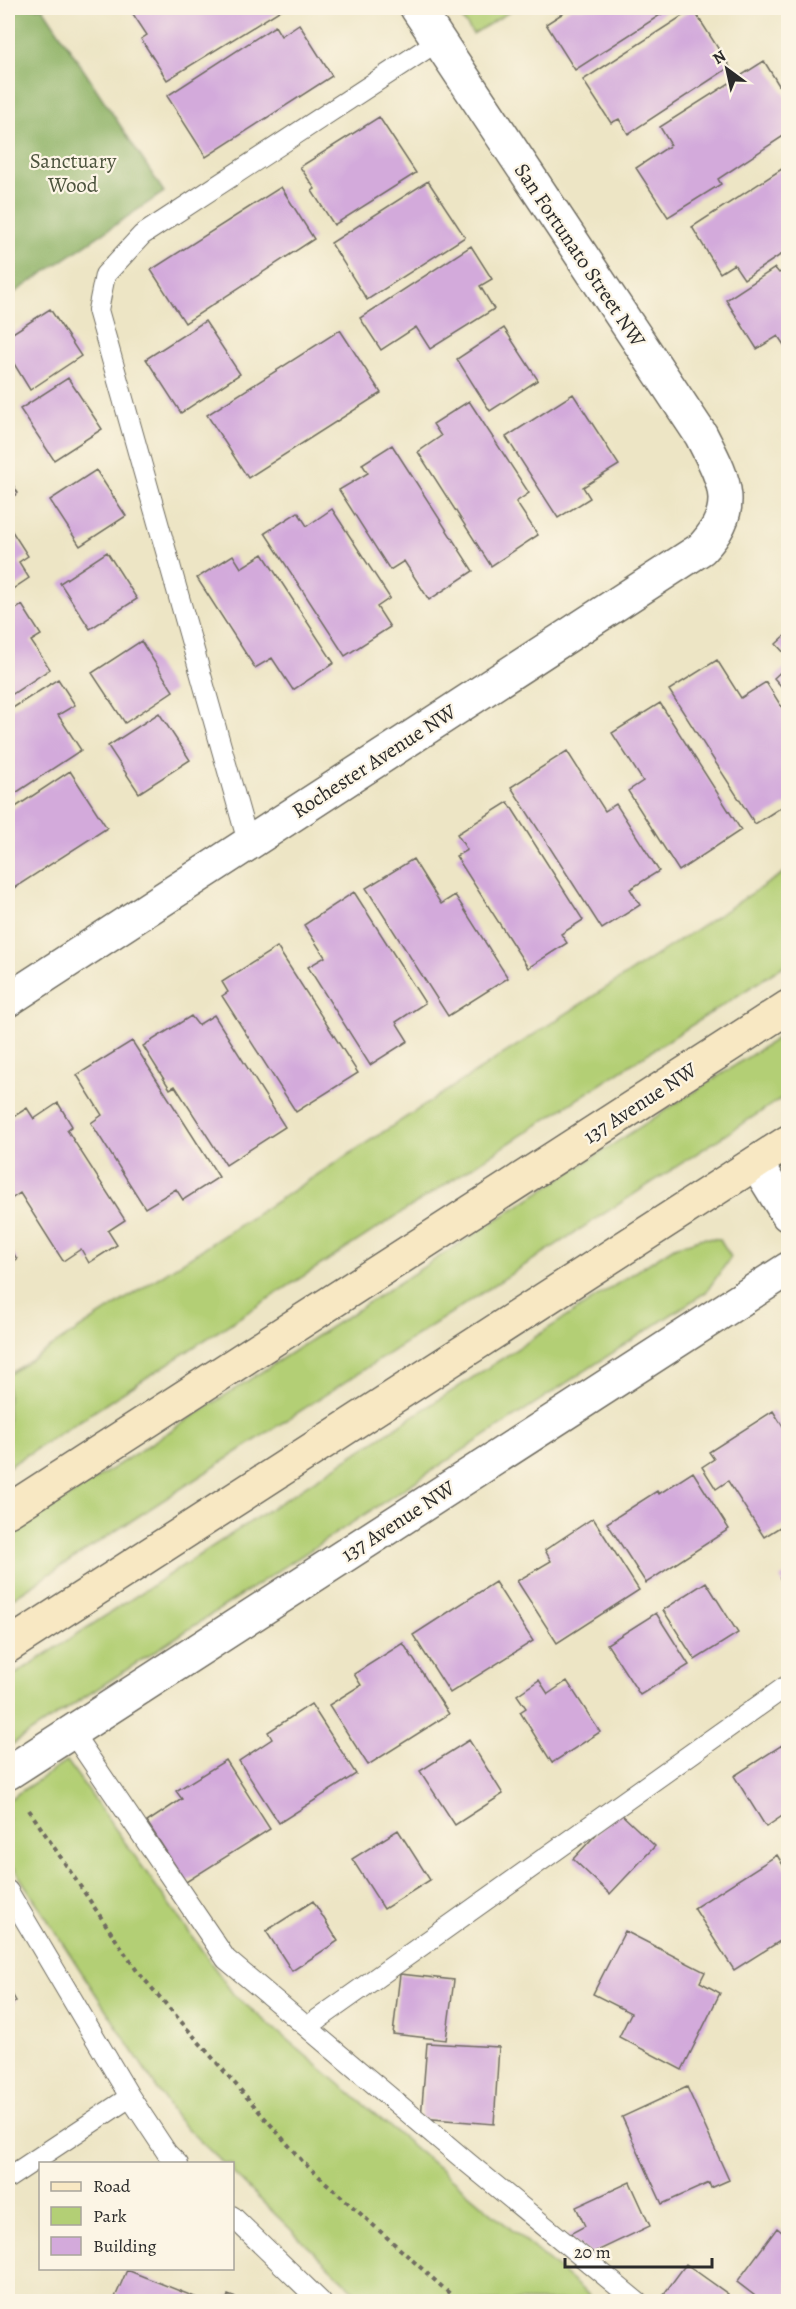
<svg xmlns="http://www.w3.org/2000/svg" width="796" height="2309" font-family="Alegreya,serif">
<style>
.green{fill:#b3cf75;stroke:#6f7d50;stroke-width:1.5}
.forest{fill:#8eb266;stroke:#5c6e48;stroke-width:1.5}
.building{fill:#d3aadb}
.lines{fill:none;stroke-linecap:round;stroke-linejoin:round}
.service-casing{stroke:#6f6c61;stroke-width:22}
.minor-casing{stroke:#6f6c61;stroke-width:36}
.secondary-casing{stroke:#6f6c61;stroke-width:36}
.path{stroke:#6f6c61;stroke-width:4;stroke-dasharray:4.5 4.5;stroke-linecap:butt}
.service{stroke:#fff;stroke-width:20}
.minor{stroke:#fff;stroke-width:33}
.secondary{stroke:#f8e8c3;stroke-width:33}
.labels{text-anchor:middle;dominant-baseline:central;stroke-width:4.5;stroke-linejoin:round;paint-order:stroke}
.park-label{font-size:21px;fill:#4d543e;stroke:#fcf5e5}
.street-label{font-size:21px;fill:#2b2b2b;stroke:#fcf5e5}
</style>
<rect width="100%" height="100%" fill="#fcf5e5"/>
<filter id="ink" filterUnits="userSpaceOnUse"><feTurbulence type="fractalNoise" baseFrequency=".0167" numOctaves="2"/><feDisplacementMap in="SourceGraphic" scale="12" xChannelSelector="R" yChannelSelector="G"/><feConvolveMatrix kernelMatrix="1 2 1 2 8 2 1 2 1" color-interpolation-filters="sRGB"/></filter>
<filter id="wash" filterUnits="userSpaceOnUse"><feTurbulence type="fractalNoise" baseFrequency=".008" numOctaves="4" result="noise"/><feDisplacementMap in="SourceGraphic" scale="24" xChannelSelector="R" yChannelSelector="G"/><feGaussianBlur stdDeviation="1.35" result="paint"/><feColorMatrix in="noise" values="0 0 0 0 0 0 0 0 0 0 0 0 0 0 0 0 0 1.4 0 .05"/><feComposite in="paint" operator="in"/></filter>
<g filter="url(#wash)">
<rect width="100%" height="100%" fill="#ede5c5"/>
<!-- green -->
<path class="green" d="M455,8H516L473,34Z
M788,870V963L8,1467V1375Z
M788,1031V1094L8,1601V1536Z
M703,1238L720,1239L731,1257L706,1292L8,1747V1679L674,1247Z
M67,1761L233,1994L596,2301H364L233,2173L232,2164L223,2163L177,2119L8,1859V1800Z"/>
<!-- forest -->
<path class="forest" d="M8,8H43L164,192L8,297Z"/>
<g id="blocks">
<!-- building -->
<path class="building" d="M129,8H284L167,80L141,39L147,35Z
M571,8H671L575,70L546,24Z
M693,9L730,67L628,134L619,119L611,123L583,80Z
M299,24L332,76L206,157L167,96L275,26L281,36Z
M764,61L788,100V133L718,179L721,184L668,217L636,168L671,145L660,127Z
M379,117L416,173L334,225L312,191L315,189L300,167Z
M788,165V250L744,279L734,264L720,273L692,227Z
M428,181L465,237L367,300L331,243Z
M281,187L314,239L185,323L151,270Z
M471,246L492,279L480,286L494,309L430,349L416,327L381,350L360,318Z
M788,267V346L786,348L778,336L757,349L726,300L775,268L779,273Z
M50,309L81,356L30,390L8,354V336Z
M205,321L240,374L181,413L146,359Z
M504,328L538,380L490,411L457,359Z
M340,330L381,393L248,478L207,415Z
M68,378L102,429L54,460L20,409Z
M573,394L619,465L583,487L590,498L558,518L506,437Z
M469,401L529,493L516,502L538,535L491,566L418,452L441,436L433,424Z
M392,445L473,571L429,600L404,561L390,570L339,490L368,473L362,464Z
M96,470L126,516L80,546L50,500Z
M8,477L18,493L8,500Z
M332,509L390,598L377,607L390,627L345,656L265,533L298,512L307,526Z
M8,525L28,556L19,562L29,578L8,592Z
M107,552L137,599L90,629L60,583Z
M263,554L334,663L293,690L272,658L255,668L197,578L233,555L241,568Z
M22,605L41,635L31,641L50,669L8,697V615Z
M788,633V657L776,644Z
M141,641L173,691L125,723L92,673Z
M717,660L741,698L766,682L788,717V803L755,824L669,690Z
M788,665V694L774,678Z
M58,679L75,705L58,715L81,750L8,798V711Z
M660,703L741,830L679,871L628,791L643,781L612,733Z
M159,713L190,760L139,793L108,746Z
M567,751L605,811L616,804L659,871L630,889L640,905L602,929L511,787Z
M70,771L107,828L11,890L8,884V812Z
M508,802L583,920L561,934L567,943L528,968L456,856L467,850L457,834Z
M413,859L441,904L455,895L508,978L448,1016L366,888Z
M354,892L425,1003L396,1022L408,1041L370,1065L308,967L325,957L304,925Z
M277,947L358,1073L296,1112L222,996L228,992L222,982Z
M214,1015L285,1127L226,1165L175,1086L170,1089L143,1046L191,1016L198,1025Z
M132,1041L219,1177L183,1200L176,1189L145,1208L91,1123L102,1115L77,1075Z
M58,1103L72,1126L67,1130L125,1220L108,1231L117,1245L89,1263L81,1249L63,1261L20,1193L8,1201V1120L27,1108L34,1119Z
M8,1245L17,1259L8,1265Z
M773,1411L788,1435V1522L764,1537L728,1481L716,1489L702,1467L714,1459L709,1452Z
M693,1472L729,1529L646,1583L607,1523L657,1491L659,1494Z
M593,1518L639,1590L557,1643L517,1581L551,1561L545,1550Z
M788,1573V1592L780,1578Z
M495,1582L533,1641L450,1693L413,1635Z
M706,1582L738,1633L695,1660L663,1610Z
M656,1613L689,1665L640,1695L607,1644Z
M403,1643L449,1714L368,1765L329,1705L361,1685L354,1674Z
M539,1680L548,1694L567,1681L600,1732L552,1763L520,1712L526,1708L517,1695Z
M311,1704L356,1774L279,1823L239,1761L272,1739L268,1732Z
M469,1740L503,1794L455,1825L420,1771Z
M782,1745L788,1755V1812L766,1827L734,1776Z
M226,1760L270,1829L186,1882L147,1822L182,1799L176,1791Z
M618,1811L655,1846L610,1894L573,1859Z
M398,1830L430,1880L384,1909L352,1859Z
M777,1855L788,1873V1936L734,1970L694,1908Z
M313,1901L338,1941L292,1971L266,1931Z
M625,1931L705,1972L700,1982L720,1993L682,2070L619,2037L631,2013L593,1994Z
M400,1974L454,1980L446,2040L393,2034Z
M8,1987L16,2001L8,2007Z
M427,2043L499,2047L494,2124L421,2118Z
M687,2087L729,2180L711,2188L709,2183L662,2204L622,2117Z
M630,2182L650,2226L591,2254L566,2236L585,2226L576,2207Z
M777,2228L788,2237V2302H763L737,2282Z
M686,2264L728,2294L722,2302H658Z
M127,2270L205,2301V2302H113Z
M228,2295L244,2301V2302H226Z"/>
</g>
</g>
<g filter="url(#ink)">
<use href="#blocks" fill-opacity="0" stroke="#6f6c61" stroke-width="1.5"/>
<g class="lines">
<!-- service casing -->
<g class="service-casing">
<path id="service" d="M248,842L98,310L105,275L142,235L438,41
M72,1732L226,1959L468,2163L637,2302
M8,1891L130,2097L167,2153L178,2164
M307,2027L788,1685
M8,2178L130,2097
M232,2216L321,2302"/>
</g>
<!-- minor casing -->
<g class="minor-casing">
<path id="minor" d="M8,1000L701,549C741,508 724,480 701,435L417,8
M756,1163L788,1215
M8,1773L788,1269"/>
</g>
<!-- secondary casing -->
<g class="secondary-casing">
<path id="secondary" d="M8,1511L788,1007
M8,1646L788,1142"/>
</g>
<!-- path -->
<path class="path" d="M480,11L485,8
M29,1810L137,1971L304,2163L459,2302"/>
<!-- service -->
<use href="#service" class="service"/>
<!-- minor -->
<use href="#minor" class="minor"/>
<!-- secondary -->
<use href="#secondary" class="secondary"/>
</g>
</g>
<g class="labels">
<!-- park labels -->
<g class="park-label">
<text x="73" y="161">Sanctuary<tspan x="73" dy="24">Wood</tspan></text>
</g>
<!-- street labels -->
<g class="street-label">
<text transform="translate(580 255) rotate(56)">San Fortunato Street NW</text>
<text transform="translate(374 761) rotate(-33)">Rochester Avenue NW</text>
<text transform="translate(640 1103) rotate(-33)">137 Avenue NW</text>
<text transform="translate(398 1521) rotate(-33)">137 Avenue NW</text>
</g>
</g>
<!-- margin -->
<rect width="796" height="2309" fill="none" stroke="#fcf5e5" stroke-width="30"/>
<!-- legend -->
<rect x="39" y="2162" width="195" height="108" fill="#fcf5e5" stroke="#a8a49b" stroke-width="1.5"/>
<rect x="51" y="2182" width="30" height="9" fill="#f8e8c3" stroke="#a8a49b" stroke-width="1.5"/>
<text x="93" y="2192" font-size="18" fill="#2b2b2b">Road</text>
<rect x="51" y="2207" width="30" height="18" fill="#b3cf75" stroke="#a8a49b" stroke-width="1.5"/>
<text x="93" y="2222" font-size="18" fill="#2b2b2b">Park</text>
<rect x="51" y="2237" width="30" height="18" fill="#d3aadb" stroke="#a8a49b" stroke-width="1.5"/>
<text x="93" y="2252" font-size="18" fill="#2b2b2b">Building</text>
<!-- north arrow -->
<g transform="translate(727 69) rotate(327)" stroke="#fcf5e5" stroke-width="4.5" paint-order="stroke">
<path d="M0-4.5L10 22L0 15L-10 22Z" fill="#2b2b2b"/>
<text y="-9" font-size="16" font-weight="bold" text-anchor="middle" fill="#2b2b2b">N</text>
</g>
<!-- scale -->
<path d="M565 2258v9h147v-9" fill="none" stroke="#2b2b2b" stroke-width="3"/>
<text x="574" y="2258" font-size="18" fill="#2b2b2b" stroke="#fcf5e5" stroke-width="4.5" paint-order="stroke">20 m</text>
</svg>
